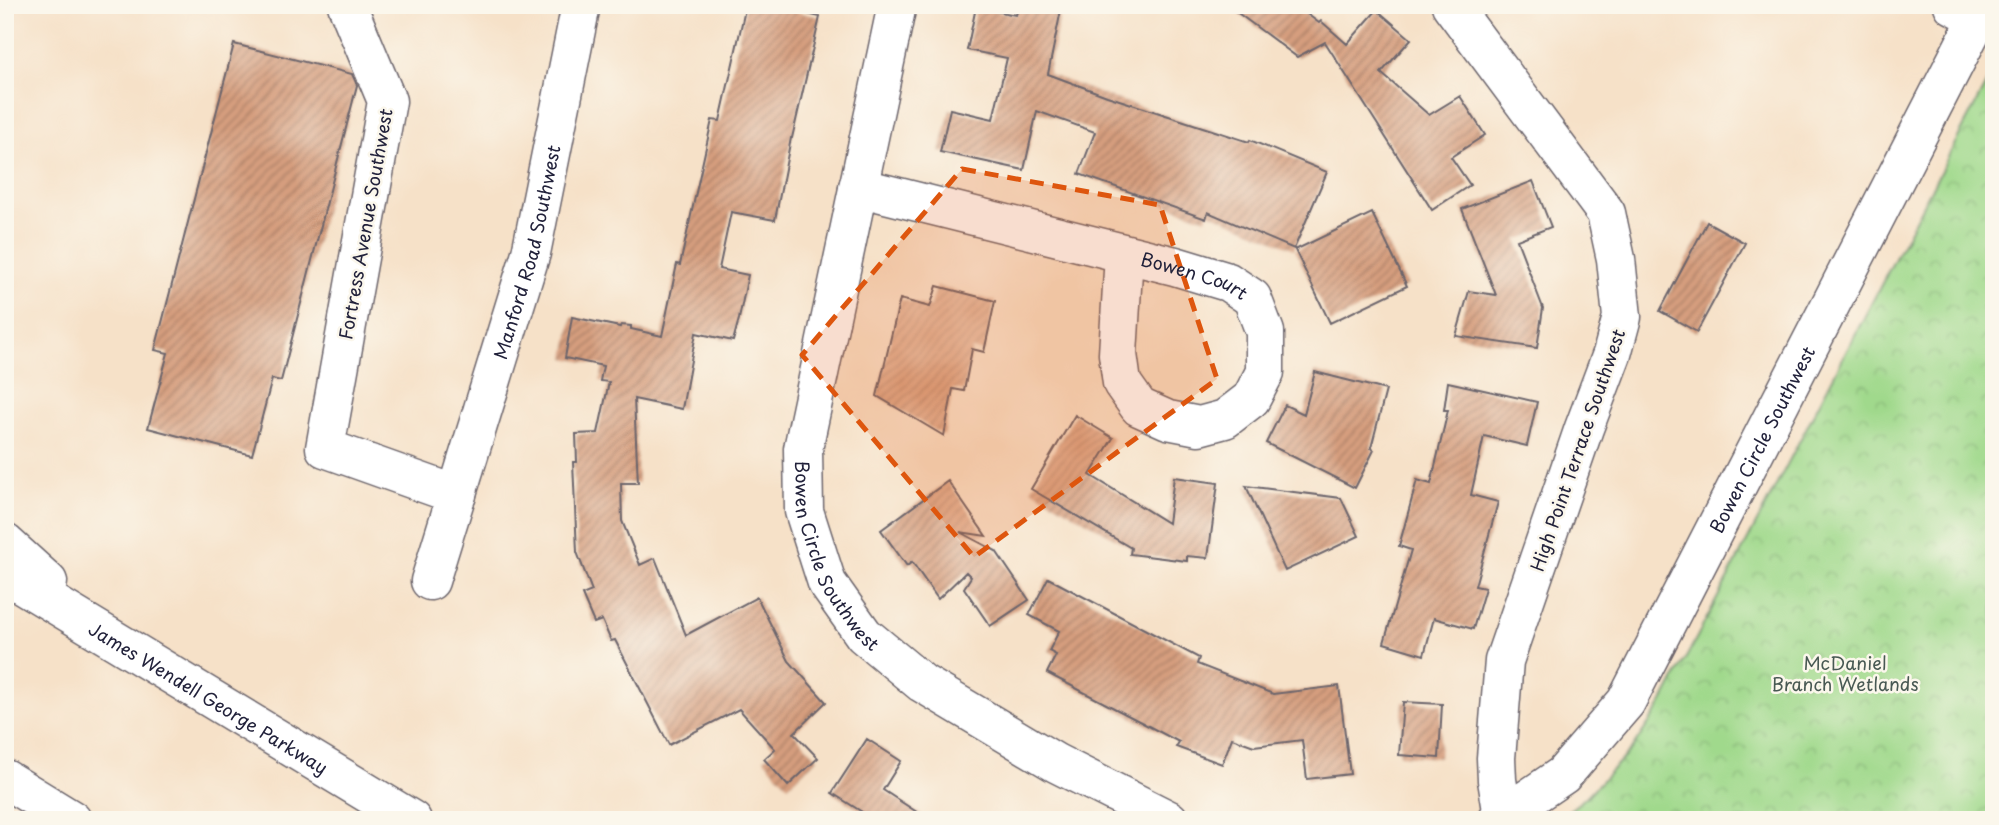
<svg xmlns="http://www.w3.org/2000/svg" width="1999" height="825" font-family="'Playpen Sans',sans-serif">
<style>
.park{fill:url(#park-crowns);stroke:#617e64;stroke-width:2}
.building{fill:url(#building-hatch)}
.lines{fill:none;stroke-linecap:round;stroke-linejoin:round}
.minor-casing{stroke:#6c656c;stroke-width:41}
.highway-casing{stroke:#6c656c;stroke-width:41}
.minor{stroke:#fff;stroke-width:38}
.highway{stroke:#fff;stroke-width:38}
.marked{fill:#de560e;fill-opacity:0.2;stroke:#de560e;stroke-width:5;stroke-dasharray:14 9;stroke-linejoin:round}
.labels{text-anchor:middle;dominant-baseline:central;stroke-width:5;stroke-linejoin:round;paint-order:stroke}
.street-label{font-size:18px;fill:#22223b;stroke:#fbf7ec}
.park-label{font-size:18px;fill:#485953;stroke:#fbf7ec}
</style>
<defs>
<pattern id="park-crowns" width="20" height="18" patternUnits="userSpaceOnUse" patternTransform="scale(1.75)"><rect width="20" height="18" fill="#a0d98c"/><path d="M2 6a3 3 0 1 1 6 0M12 15a3 3 0 1 1 6 0" fill="none" stroke="#8aba7a"/></pattern>
<pattern id="building-hatch" width="6" height="6" patternUnits="userSpaceOnUse" patternTransform="scale(1.75)"><rect width="6" height="6" fill="#d69e7e"/><path d="M-1 1l2-2M0 6l6-6M5 7l2-2" fill="none" stroke="#ad8068"/></pattern>
</defs>
<rect width="100%" height="100%" fill="#fbf7ec"/>
<filter id="ink" filterUnits="userSpaceOnUse"><feTurbulence type="fractalNoise" baseFrequency=".0143" numOctaves="2"/><feDisplacementMap in="SourceGraphic" scale="14" xChannelSelector="R" yChannelSelector="G"/><feConvolveMatrix kernelMatrix="1 2 1 2 8 2 1 2 1" color-interpolation-filters="sRGB"/></filter>
<filter id="wash" filterUnits="userSpaceOnUse"><feTurbulence type="fractalNoise" baseFrequency=".00686" numOctaves="4" result="noise"/><feDisplacementMap in="SourceGraphic" scale="28" xChannelSelector="R" yChannelSelector="G"/><feGaussianBlur stdDeviation="1.57" result="paint"/><feColorMatrix in="noise" values="0 0 0 0 0 0 0 0 0 0 0 0 0 0 0 0 0 1.4 0 .05"/><feComposite in="paint" operator="in"/></filter>
<g filter="url(#wash)">
<rect width="100%" height="100%" fill="#f6e1c8"/>
<!-- park -->
<path class="park" d="M1994,69V820H1557L1585,798L1631,750L1663,702Z"/>
<g id="blocks">
<!-- building -->
<path class="building" d="M746,5H768L820,17L792,138H791L775,220L731,212L719,269L748,275L739,319L733,341L696,333L682,409L634,399L638,483H621L622,521L640,565L655,558L686,635L757,597L789,661L826,702L794,733L818,758L788,786L764,759L775,749L739,709L669,745L615,640L611,641L602,620L594,623L582,595L592,591L577,552L573,462H577L576,434L598,433L609,382L600,381L603,366L565,358L572,317L620,327L621,325L631,326V329L662,336L677,264L680,265L712,120L720,121Z
M1019,5H1062L1048,74L1107,96L1249,142L1250,140L1327,172L1294,249L1208,212L1206,219L1079,174L1095,132L1037,111L1024,170L940,152L950,109L993,119L1007,58L967,50L976,7L1016,15Z
M1227,5H1295L1319,23L1321,21L1347,44L1377,10L1411,39L1381,73L1429,115L1460,96L1485,135L1451,157L1470,185L1432,210L1325,42L1297,57Z
M234,44L352,74L357,85L281,381L272,379L252,455L148,428L168,353L155,350Z
M1533,181L1551,227L1517,240L1543,308L1537,348L1456,336L1469,291L1496,295L1462,209Z
M1372,213L1407,286L1330,323L1295,250Z
M1707,222L1745,243L1697,332L1660,311Z
M937,286L995,301L984,352L972,349L964,391L953,389L944,436L877,396L900,299L930,307Z
M1315,372L1386,390L1371,448L1374,450L1355,488L1266,443L1285,405L1304,414Z
M1448,382L1537,402L1527,446L1484,436L1471,495L1498,502L1475,586L1485,588L1473,629L1434,618L1424,655L1384,643L1411,550L1399,546L1417,480L1431,484L1448,410H1444Z
M1075,415L1113,438L1090,475L1168,523L1174,477L1218,483L1208,558L1187,556V561L1130,554L1131,548L1031,489Z
M948,481L986,536L960,532L996,551L1029,600L990,626L964,588L971,577L966,572L938,599L912,562L907,566L881,530Z
M1246,486L1341,498L1359,536L1285,571Z
M1048,578L1199,658L1197,664L1273,694L1339,686L1350,774L1307,779L1302,740L1254,746L1232,738L1222,764L1176,747L1179,742L1047,673L1056,655L1049,651L1059,631L1029,615Z
M1403,702L1442,704L1439,758L1399,755Z
M867,739L901,761L883,790L929,820H875L832,793Z"/>
</g>
</g>
<g filter="url(#ink)">
<use href="#blocks" fill-opacity="0" stroke="#6c656c" stroke-width="2"/>
<g class="lines">
<!-- minor casing -->
<g class="minor-casing">
<g id="minor">
<path d="M347,5L387,101L325,448L457,495"/>
<path id="s1" d="M897,5L803,449L804,511L827,583L864,635L922,683L1056,763L1169,820"/>
<path d="M1451,5L1606,213L1616,259L1622,317L1612,354L1584,428L1504,661L1496,758L1497,780L1503,816"/>
<path id="s2" d="M858,187L1175,266L1228,282L1252,298L1265,332V372L1251,399L1225,419L1199,426L1168,420L1139,407L1122,383L1118,354L1124,254"/>
<path id="s3" d="M430,581L531,253L581,5"/>
<path id="s4" d="M1497,820L1563,775L1626,702L1978,18L1953,5"/>
</g>
</g>
<!-- highway casing -->
<g class="highway-casing">
<g id="highway">
<path d="M5,543L48,582"/>
<path id="s5" d="M5,574L412,820"/>
<path d="M5,779L72,820"/>
</g>
</g>
<!-- minor -->
<use href="#minor" class="minor"/>
<!-- highway -->
<use href="#highway" class="highway"/>
</g>
</g>
<!-- marked area -->
<path class="marked" d="M962,169L1160,205L1217,379L974,557L802,355Z"/>
<g class="labels">
<!-- street labels -->
<g class="street-label">
<text transform="translate(365 224) rotate(-80)">Fortress Avenue Southwest</text>
<text stroke="none"><textPath href="#s3" startOffset="343">Manford Road Southwest</textPath></text>
<text stroke="none"><textPath href="#s2" startOffset="348">Bowen Court</textPath></text>
<text stroke="none"><textPath href="#s4" startOffset="472">Bowen Circle Southwest</textPath></text>
<text transform="translate(1577 450) rotate(-71)">High Point Terrace Southwest</text>
<text stroke="none"><textPath href="#s1" startOffset="569">Bowen Circle Southwest</textPath></text>
<text stroke="none"><textPath href="#s5" startOffset="238">James Wendell George Parkway</textPath></text>
</g>
<!-- park labels -->
<g class="park-label">
<text x="1845" y="662">McDaniel<tspan x="1845" dy="21">Branch Wetlands</tspan></text>
</g>
</g>
<!-- margin -->
<rect width="1999" height="825" fill="none" stroke="#fbf7ec" stroke-width="28"/>
</svg>
